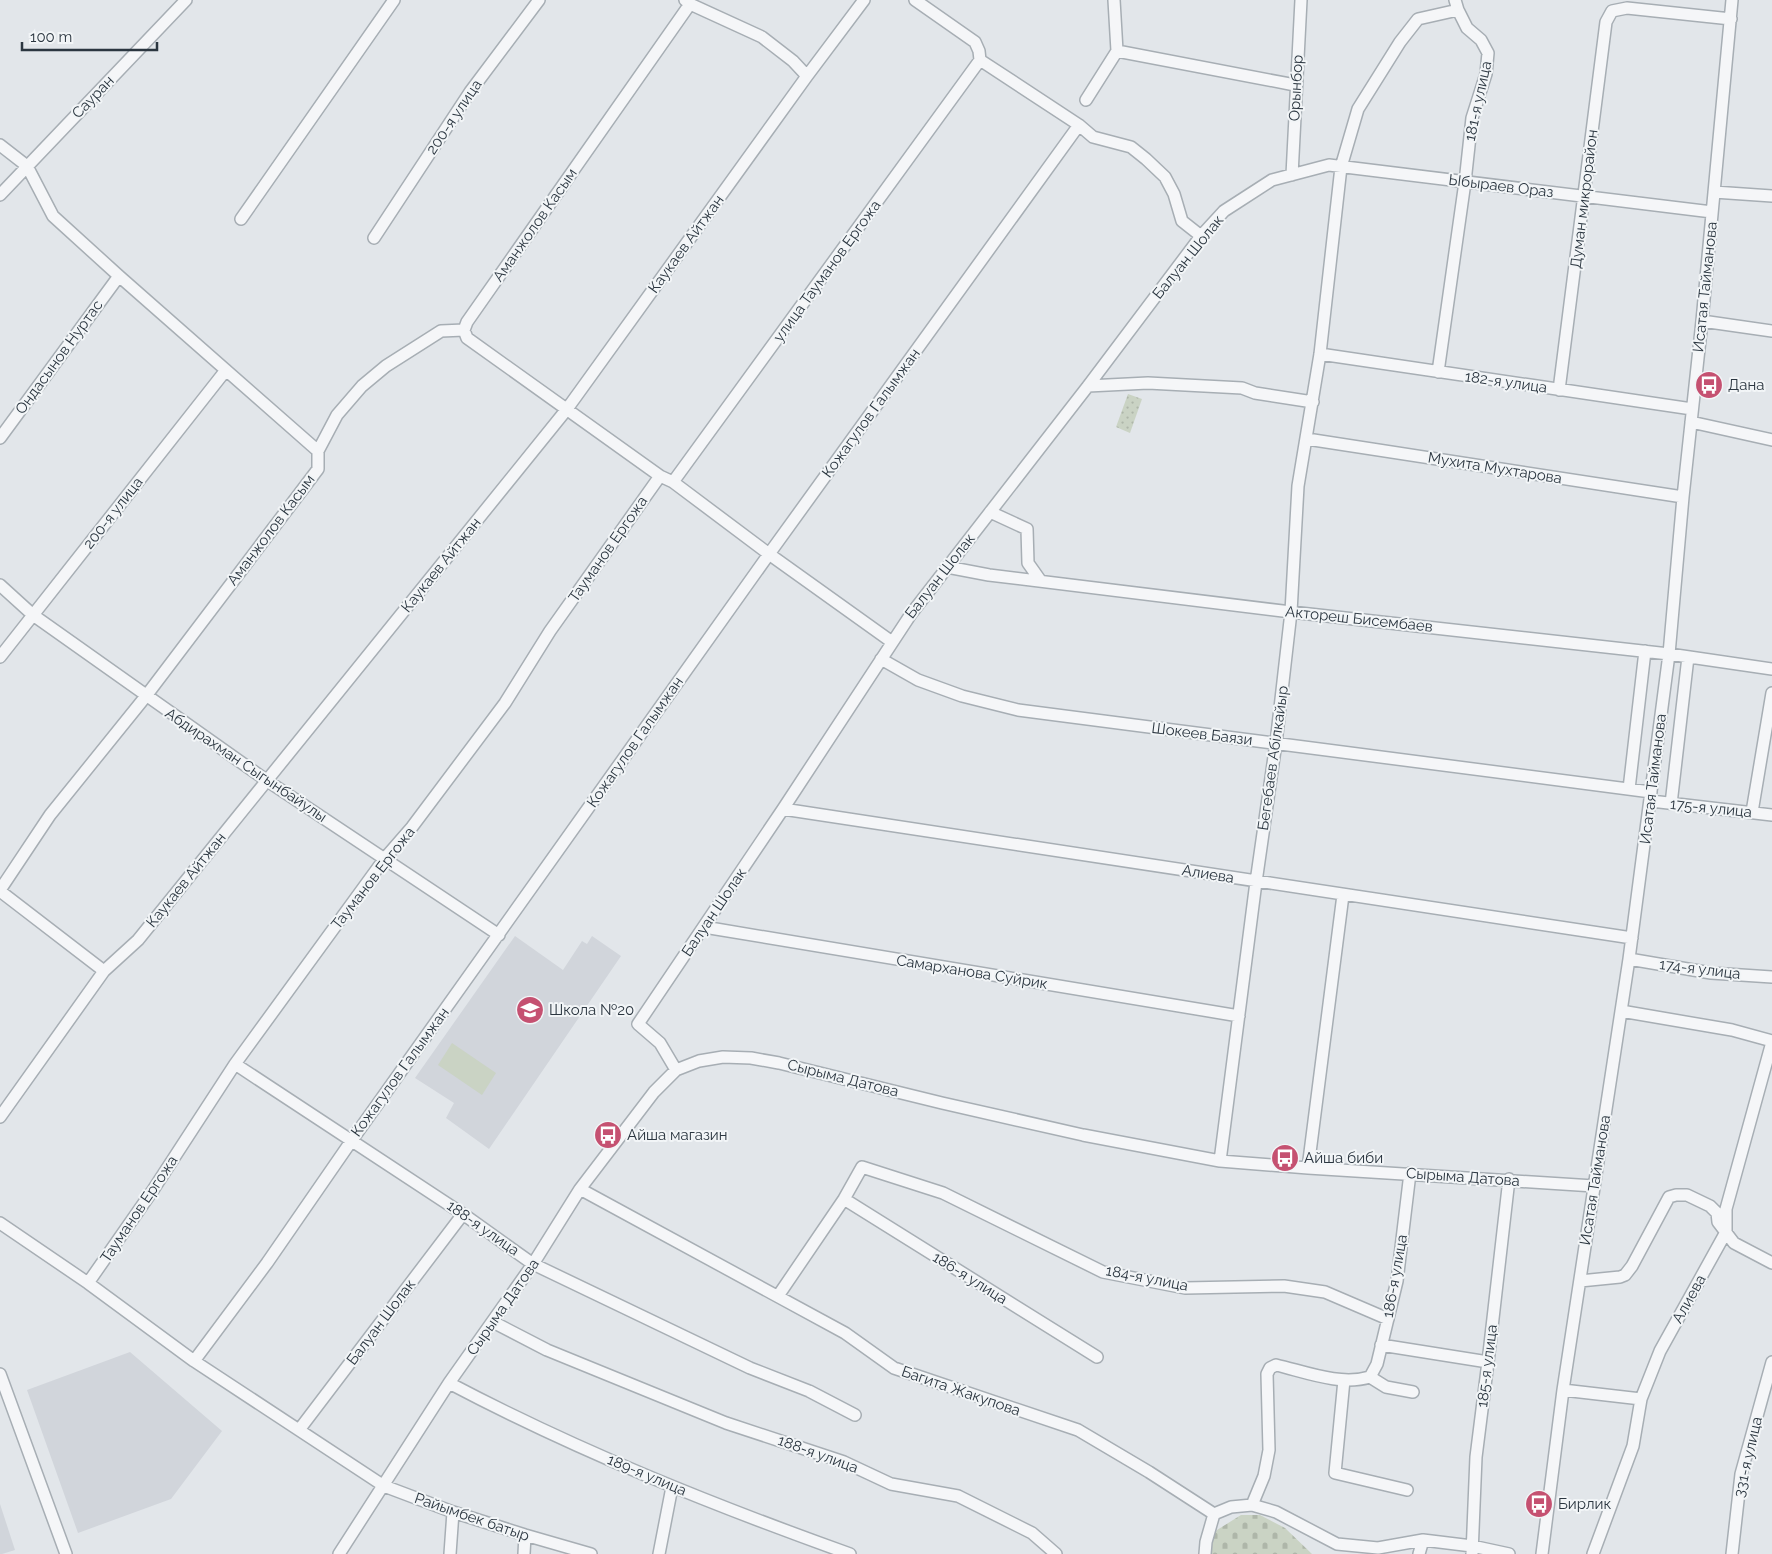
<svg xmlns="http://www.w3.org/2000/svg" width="1772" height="1554" font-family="Raleway,sans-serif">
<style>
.built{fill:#d1d5db}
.cemetery{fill:url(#cemetery-stones)}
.park{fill:url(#park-dots)}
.pitch{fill:#cad3c4}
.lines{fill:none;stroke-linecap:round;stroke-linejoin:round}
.minor-casing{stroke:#a7aeb4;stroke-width:14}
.minor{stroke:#f5f6f8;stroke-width:11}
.labels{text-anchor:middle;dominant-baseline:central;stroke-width:4;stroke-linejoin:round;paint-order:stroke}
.street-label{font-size:15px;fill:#2b3640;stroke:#f2f5f7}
.poi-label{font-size:15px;fill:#2b3640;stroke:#f2f5f7;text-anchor:start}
</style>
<defs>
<pattern id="cemetery-stones" width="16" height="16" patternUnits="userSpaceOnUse" patternTransform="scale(1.25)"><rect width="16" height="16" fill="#cad3c4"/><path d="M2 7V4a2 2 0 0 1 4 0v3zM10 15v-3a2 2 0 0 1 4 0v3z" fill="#aeb6a9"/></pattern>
<pattern id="park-dots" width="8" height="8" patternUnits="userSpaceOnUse" patternTransform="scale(1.25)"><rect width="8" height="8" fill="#cad3c4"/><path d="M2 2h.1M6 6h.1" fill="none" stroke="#aeb6a9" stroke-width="1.8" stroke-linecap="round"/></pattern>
</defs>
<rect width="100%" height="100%" fill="#e2e6ea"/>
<!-- built -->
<path class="built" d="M515,936L563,970L582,941L587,944L592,936L621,956L489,1149L446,1118L454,1103L415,1078Z
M130,1352L222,1431L171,1499L78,1533L27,1390Z
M0,1504L15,1550L2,1554H0Z"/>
<!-- cemetery -->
<path class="cemetery" d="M1241,1515H1260L1285,1528L1312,1554H1210L1212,1537L1217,1530Z"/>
<!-- park -->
<path class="park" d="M1128,394L1142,399L1130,433L1116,427Z"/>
<!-- pitch -->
<path class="pitch" d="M452,1043L496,1073L482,1095L438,1065Z"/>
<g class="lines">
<!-- minor casing -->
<g class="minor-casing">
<path id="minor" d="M685,0L690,4L762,37L793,61L807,76
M915,0L975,42L979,51L980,60L1079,125L1093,137L1131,147L1146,159L1165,177L1174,194L1182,221L1201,236
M1117,51L1295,85
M1086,100L1117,51L1114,0
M0,145L27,166L53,216L119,276L318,451
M1292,175L1301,0
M1714,192L1772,196
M0,195L186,0
M241,219L394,0
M374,238L470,92L539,0
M1702,321L1772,331
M464,330L467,338L660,476L673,482L769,554L892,642
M1320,354L1692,409
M1438,372L1465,182L1472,118L1486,74L1488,53L1481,40L1467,28L1458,10L1455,0
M1088,386L1148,383L1242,388L1255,393L1313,402
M1559,390L1606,22L1612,11L1627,8L1731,19
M1691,422L1772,440
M0,438L119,276
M1307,439L1683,497
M673,482L980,60
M990,512L1027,529L1028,563L1040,580
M947,567L989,575L1291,612L1669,654L1772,669
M0,585L33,615L266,780L499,935
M0,657L226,370
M881,659L918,680L962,696L1018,710L1651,792
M1629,789L1645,651
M1651,801L1772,815
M1671,804L1688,657
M783,809L1632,938
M1752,812L1772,693
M0,890L50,815L146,696L318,469V451L337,415L362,386L386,366L441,331L464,330L467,322L690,4
M0,891L104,971
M704,927L1239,1016
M1629,959L1711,973L1772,977
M1621,1011L1732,1030L1772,1041
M235,1064L463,1214L533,1264L750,1368L809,1391L855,1415
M676,1070L660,1043L638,1024L783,809L911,614L1088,386L1201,236L1224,211L1272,180L1329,165L1712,212
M0,1117L104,971L138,940L567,409L807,76L864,0
M1220,1161L1256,882L1276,743L1291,612L1298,486L1320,354L1341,167L1358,109L1400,42L1418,19L1458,10
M1308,1168L1343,895
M580,1189L845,1333L894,1368L1078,1430L1149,1472L1214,1514
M844,1199L1097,1357
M0,1223L88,1283L194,1361L384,1486L453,1512L525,1535L591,1554
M1580,1281L1620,1277L1625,1275L1632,1266L1669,1197L1676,1195H1687L1710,1206L1717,1213L1718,1222L1734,1243L1772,1263
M88,1283L153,1190L235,1064L385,858L412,827L505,703L550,631L660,476
M778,1296L844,1199L862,1167L943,1193L1103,1272L1185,1288L1284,1286L1325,1292L1388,1319
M493,1322L547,1350L726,1423L844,1462L891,1484L958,1496L1032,1533L1056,1554
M1381,1345L1488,1362
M194,1361L267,1263L352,1140L769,554L1079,125
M0,1374L66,1554
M1370,1377L1377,1364L1397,1281L1410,1173
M1344,1380L1335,1473L1407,1490
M449,1383C578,1451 713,1505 850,1554
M1563,1390L1641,1399
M299,1430L463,1214
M1252,1505L1264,1476L1269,1450L1267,1374L1270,1368L1276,1365C1306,1372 1340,1386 1370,1377L1386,1387L1413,1392
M339,1554L449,1383L533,1264L580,1189L654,1092L676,1070L699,1061L723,1057L751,1058L779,1063L942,1103L1083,1135L1220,1161L1308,1168L1594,1186
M450,1554L453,1512
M524,1554L525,1535
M659,1554L672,1487
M1205,1554L1206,1542L1214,1514L1231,1507L1252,1505L1276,1512L1337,1544L1378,1548L1423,1540L1472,1546L1509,1554
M1419,1554L1423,1540
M1472,1554L1476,1457L1488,1362L1509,1179
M1542,1554L1563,1390L1629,959L1669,654L1683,497L1702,321L1732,0
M1593,1554L1633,1446L1641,1399L1660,1351L1726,1232V1209L1772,1042
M1732,1554L1741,1474L1772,1362"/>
</g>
<!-- minor -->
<use href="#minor" class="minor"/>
</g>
<!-- icons -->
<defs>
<g id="bus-disc" transform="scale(1.4375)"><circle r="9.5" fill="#c55171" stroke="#f2f5f7"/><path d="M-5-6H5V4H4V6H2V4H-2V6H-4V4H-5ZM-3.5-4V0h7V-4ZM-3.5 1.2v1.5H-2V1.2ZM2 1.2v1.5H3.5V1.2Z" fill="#fff"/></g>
<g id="school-disc" transform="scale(1.4375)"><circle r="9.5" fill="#c55171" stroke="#f2f5f7"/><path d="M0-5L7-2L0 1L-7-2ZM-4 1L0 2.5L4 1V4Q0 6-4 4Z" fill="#fff"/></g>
</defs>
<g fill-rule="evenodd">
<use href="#bus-disc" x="1709" y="385"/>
<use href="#school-disc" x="530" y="1010"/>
<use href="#bus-disc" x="608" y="1135"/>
<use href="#bus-disc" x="1285" y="1158"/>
<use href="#bus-disc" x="1539" y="1504"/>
</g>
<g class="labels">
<!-- street labels -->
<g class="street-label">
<text transform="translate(1296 88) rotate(-87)">Орынбор</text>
<text transform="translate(93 97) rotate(-46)">Сауран</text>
<text transform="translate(1478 101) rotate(-78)">181-я улица</text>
<text transform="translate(454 117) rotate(-56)">200-я улица</text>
<text transform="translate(1501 186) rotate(7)">Ыбыраев Ораз</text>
<text transform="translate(1584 199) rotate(-83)">Думан микрорайон</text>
<text transform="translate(535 225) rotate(-55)">Аманжолов Касым</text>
<text transform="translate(686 244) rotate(-54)">Каукаев Айтжан</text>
<text transform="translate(1188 257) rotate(-51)">Балуан Шолак</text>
<text transform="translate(827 271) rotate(-54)">улица Тауманов Ергожа</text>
<text transform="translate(1705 287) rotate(-84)">Исатая Тайманова</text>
<text transform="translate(59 357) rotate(-54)">Ондасынов Нуртас</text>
<text transform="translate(1506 382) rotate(8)">182-я улица</text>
<text transform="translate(871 413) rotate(-54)">Кожагулов Галымжан</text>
<text transform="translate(1495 468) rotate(9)">Мухита Мухтарова</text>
<text transform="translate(113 513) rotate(-52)">200-я улица</text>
<text transform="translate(271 530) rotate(-53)">Аманжолов Касым</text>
<text transform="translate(608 549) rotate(-55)">Тауманов Ергожа</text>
<text transform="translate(441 565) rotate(-51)">Каукаев Айтжан</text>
<text transform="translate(940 576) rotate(-52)">Балуан Шолак</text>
<text transform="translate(1359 619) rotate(6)">Актореш Бисембаев</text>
<text transform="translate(1202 734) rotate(7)">Шокеев Баязи</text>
<text transform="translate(635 742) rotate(-55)">Кожагулов Галымжан</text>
<text transform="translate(1273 758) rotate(-82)">Бегебаев Абілкайыр</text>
<text transform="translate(246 765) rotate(34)">Абдирахман Сыгынбайулы</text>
<text transform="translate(1653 779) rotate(-83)">Исатая Тайманова</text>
<text transform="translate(1711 808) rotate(6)">175-я улица</text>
<text transform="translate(1208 874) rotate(9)">Алиева</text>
<text transform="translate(373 878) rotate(-52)">Тауманов Ергожа</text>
<text transform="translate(186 880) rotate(-51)">Каукаев Айтжан</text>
<text transform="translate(714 912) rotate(-56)">Балуан Шолак</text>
<text transform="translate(1700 969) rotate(7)">174-я улица</text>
<text transform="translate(972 972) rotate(9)">Самарханова Суйрик</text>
<text transform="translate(400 1072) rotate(-54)">Кожагулов Галымжан</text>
<text transform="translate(843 1078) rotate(14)">Сырыма Датова</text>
<text transform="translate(1463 1177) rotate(4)">Сырыма Датова</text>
<text transform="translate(1595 1180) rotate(-81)">Исатая Тайманова</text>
<text transform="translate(139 1209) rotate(-56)">Тауманов Ергожа</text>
<text transform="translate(483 1228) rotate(35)">188-я улица</text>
<text transform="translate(1395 1276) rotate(-80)">186-я улица</text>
<text transform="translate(970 1278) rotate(32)">186-я улица</text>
<text transform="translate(1147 1278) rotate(11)">184-я улица</text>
<text transform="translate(1689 1299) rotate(-61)">Алиева</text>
<text transform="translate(503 1307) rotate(-55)">Сырыма Датова</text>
<text transform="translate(381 1322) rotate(-53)">Балуан Шолак</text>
<text transform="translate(1487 1366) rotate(-83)">185-я улица</text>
<text transform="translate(961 1391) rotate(19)">Багита Жакупова</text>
<text transform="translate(818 1454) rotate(20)">188-я улица</text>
<text transform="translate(1748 1457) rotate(-77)">331-я улица</text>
<text transform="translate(647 1475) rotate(23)">189-я улица</text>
<text transform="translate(472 1517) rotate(19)">Райымбек батыр</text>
</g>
<!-- poi labels -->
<g class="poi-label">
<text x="1728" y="385">Дана</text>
<text x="549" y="1010">Школа №20</text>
<text x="627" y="1135">Айша магазин</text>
<text x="1304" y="1158">Айша биби</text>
<text x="1558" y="1504">Бирлик</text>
</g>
</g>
<!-- scale -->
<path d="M22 42v8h135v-8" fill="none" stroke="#2b3640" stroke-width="2.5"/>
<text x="30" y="42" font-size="15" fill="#2b3640" stroke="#f2f5f7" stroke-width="4" paint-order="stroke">100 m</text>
</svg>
